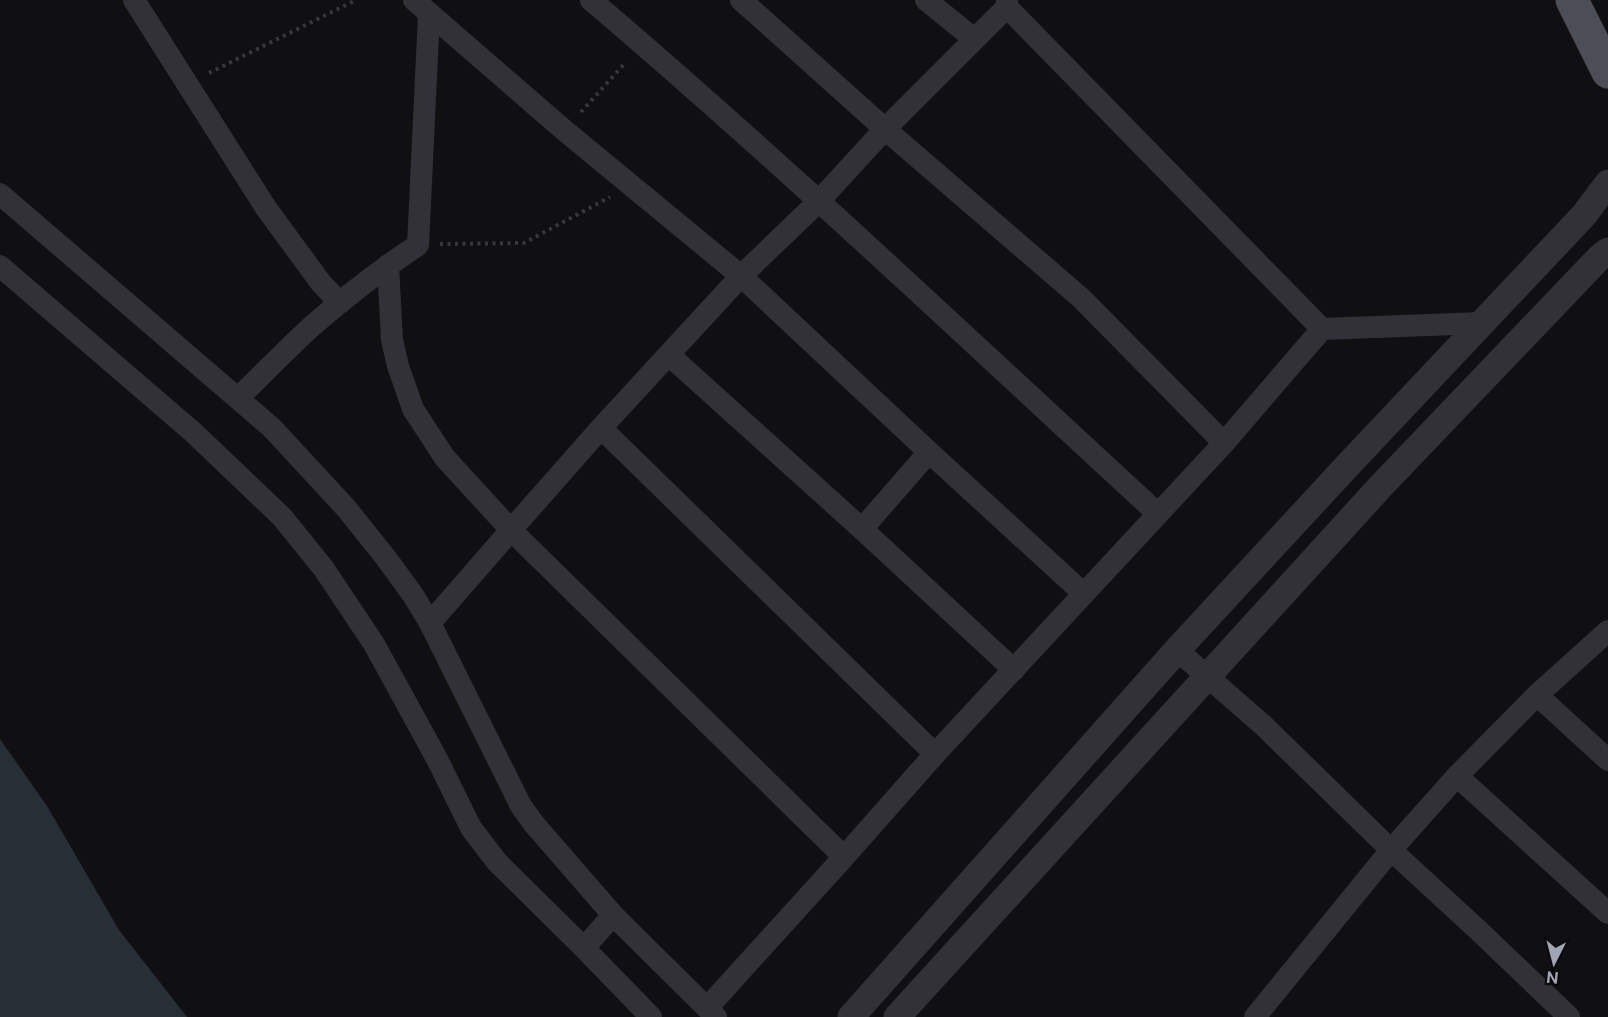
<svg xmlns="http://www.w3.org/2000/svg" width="1608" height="1017" font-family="'Public Sans',sans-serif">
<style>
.water{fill:#262e36}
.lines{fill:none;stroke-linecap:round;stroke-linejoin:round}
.path{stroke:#37383e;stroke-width:4;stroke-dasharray:3 4.5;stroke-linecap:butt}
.minor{stroke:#313137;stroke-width:22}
.tertiary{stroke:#313137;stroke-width:27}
.primary{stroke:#4c4e56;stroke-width:33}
</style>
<rect width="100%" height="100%" fill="#101012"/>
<!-- water -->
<path class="water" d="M0,739L47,806L119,930L187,1017H0Z"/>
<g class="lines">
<!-- path -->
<path class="path" d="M209,73L356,0
M581,112L626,62
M440,244L524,243L610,197"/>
<!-- minor -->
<path class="minor" d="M134,0L266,208L321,283L340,303
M414,0L564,130L741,276L929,452L1083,593
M591,0C785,165 970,341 1157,513
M741,0L885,129L1081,298L1224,443
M926,0L974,39
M0,194L272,428L346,508L386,558L413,595L430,623L521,806L534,824L613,915L716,1017
M388,265L392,340L398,366L413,409L445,458L511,530L601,428L741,276L818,202L885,129L1007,7V0
M0,266L194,433L282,517L324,569L374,644L437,759L471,828L497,862L584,948L651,1017
M1322,329L1482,323
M669,355L862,529L1014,670
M238,398C262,375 286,350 311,327C345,297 380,270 418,245L429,14
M601,428L935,754
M862,529L929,452
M430,623L511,530L844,857L935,754L1224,443L1322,329L1007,7
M1177,650L1264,726L1391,850L1478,930L1569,1017
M1537,695L1608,631
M1457,776L1608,913
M584,948L613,915
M707,1008L844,857
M1255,1017L1391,850L1457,776L1537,695L1608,760"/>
<!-- tertiary -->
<path class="tertiary" d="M851,1017L1177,650L1348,465L1584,215L1608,183
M897,1017L1380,487L1599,258L1608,251"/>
<!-- primary -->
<path class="primary" d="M1572,0L1608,72"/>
</g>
<!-- north arrow -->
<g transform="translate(1554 963) rotate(186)" stroke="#0b0b0c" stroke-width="4.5" paint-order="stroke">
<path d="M0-4.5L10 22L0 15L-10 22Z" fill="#a0a5b4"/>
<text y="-9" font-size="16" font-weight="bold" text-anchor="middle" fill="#a0a5b4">N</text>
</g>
</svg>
